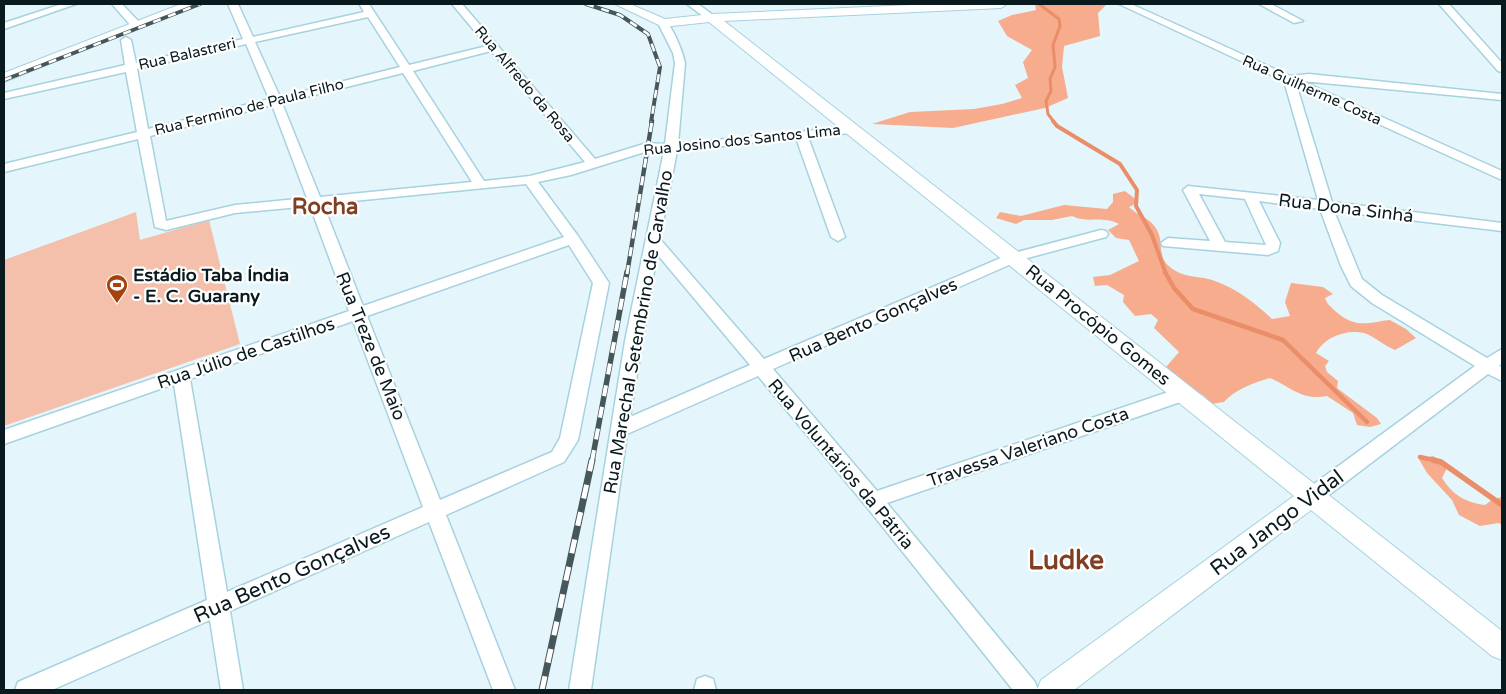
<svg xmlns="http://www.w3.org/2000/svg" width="1506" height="694" font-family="'Varela Round',sans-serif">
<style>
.green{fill:#f5c0ab}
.forest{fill:#f6ac8d}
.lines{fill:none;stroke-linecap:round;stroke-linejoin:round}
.stream-far3{stroke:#e98e68;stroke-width:3}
.stream-far2{stroke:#e98e68;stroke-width:4}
.stream-far1{stroke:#e98e68;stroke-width:4.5}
.stream{stroke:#e98e68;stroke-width:5.5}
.minor-casing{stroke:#a6d2df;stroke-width:3}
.tertiary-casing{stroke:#a6d2df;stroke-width:2}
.minor{fill:#fff;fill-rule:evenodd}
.tertiary{fill:#fff;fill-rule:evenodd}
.rail-far3-casing{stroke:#46575c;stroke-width:4}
.rail-far2-casing{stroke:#46575c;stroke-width:4.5}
.rail-far1-casing{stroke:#46575c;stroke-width:5.5}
.rail-casing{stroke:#46575c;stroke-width:7}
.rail-far3{stroke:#fff;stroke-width:2.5;stroke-dasharray:8;stroke-linecap:butt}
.rail-far2{stroke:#fff;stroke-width:3;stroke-dasharray:9;stroke-linecap:butt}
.rail-far1{stroke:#fff;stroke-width:4;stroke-dasharray:11;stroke-linecap:butt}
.rail{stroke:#fff;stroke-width:5;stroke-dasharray:14;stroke-linecap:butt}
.labels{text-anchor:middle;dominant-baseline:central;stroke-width:4.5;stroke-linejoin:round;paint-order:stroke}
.far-street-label{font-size:15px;fill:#091a1f;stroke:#fff}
.street-label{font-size:18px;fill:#091a1f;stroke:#fff}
.poi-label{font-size:18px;font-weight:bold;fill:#091a1f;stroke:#fff;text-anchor:start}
.near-street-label{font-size:21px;fill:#091a1f;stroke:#fff}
.district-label{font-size:22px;font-weight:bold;fill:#803e22;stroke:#fff}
.near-district-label{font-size:26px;font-weight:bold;fill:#803e22;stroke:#fff}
</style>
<rect width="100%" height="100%" fill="#e4f6fb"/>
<!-- green -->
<path class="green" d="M136,212L140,240L209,220L240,344L4,426V260Z"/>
<!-- forest -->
<path class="forest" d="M1035,4H1107L1098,13L1100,36L1064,46L1062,67L1068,98L1045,108L953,128L872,124L910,112L974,109L1002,104L1022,98L1015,85L1028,78L1023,62L1032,50L1007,36L998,21L1012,15L1036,10Z
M1125,191L1134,198L1137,203L1129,207C1139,217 1150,217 1157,230C1165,245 1155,258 1174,270C1186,278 1203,276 1215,281C1237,289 1255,303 1272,319L1290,316L1285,302L1291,283L1323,287L1333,294L1325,298C1327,304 1330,306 1334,310C1355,329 1365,323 1390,320L1406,329L1416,338L1395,350C1385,346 1376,338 1367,334C1349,328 1325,336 1316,353L1329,361L1325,366L1327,372L1338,381L1337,388L1377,418L1381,424L1370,427L1357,425L1353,413L1327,396C1302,401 1291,387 1270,378C1255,382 1234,390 1224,402L1211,404C1209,401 1206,397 1203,395C1188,385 1170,388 1166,367L1179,352L1154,328L1158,320L1151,314L1135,316L1123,302L1124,295L1107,285L1095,286L1093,277L1110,275L1139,261L1129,240L1116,238L1108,230L1119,224C1100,215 1088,224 1072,216L1052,220H1024L1016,224L996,218L1000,212L1021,216L1064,205L1107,209L1113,202V194Z
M1433,456L1448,466L1442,478C1453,495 1464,502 1485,505L1493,499L1502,497V525L1499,523L1480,526L1459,515L1452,500L1427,473L1419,459Z"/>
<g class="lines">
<!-- stream-far3 -->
<path class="stream-far3" d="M1039,4L1059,19L1060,26L1053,45L1055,67L1050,79L1051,91L1046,101L1048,114L1054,122"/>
<!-- stream-far2 -->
<path class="stream-far2" d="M1053,121L1057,126L1120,164L1137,190L1136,206L1152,235L1166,274"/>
<!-- stream-far1 -->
<path class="stream-far1" d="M1165,272L1174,288L1193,309L1283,340L1367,422
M1420,457L1438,461"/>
<!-- stream -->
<path class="stream" d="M1433,460L1441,462L1502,505"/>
<!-- minor casing -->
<g class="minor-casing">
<path id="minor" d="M62,4H76L4,29V23Z
M112,4H122L140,23V27H132Z
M228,4H238L253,37L364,12L360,5L369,4L409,65L487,46L452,4H462L595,159L647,143L665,144L675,63L673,53L658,23L663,20C672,23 683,53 685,63L678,144L855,126L857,129L851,133L808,137L845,237L838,241L831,237L796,138L677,151L660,239L764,359L1010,254L1101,230L1106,231L1108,234L1106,237L1020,260L773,369L877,491L1177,389L1183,387L1189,389L1192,394L1189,399L887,503L1035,682L1038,690H1013L866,506L758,376L627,434L591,690H569L625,341L664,151H648L571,175L538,182L578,236L609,283L578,440L564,462L446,515L515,690H493L429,522L230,611L243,690H221L210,620L52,690H15L18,682L207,600L174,384L4,444V430L349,311L310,206L235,213L166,230L155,227L138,139L4,172V164L137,132L126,72L4,99V93L125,65L121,40L126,37L131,40L136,63L243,39ZM368,17L400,67L280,97L255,42ZM246,44L269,99L148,129L137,69ZM491,51L585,162L530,176L484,181L413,71ZM403,73L472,182L320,197L282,103ZM272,105L307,198L235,205L166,221L150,136ZM526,184L564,237L363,306L323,204ZM569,245L593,283L560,438L552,452L440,500L367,316ZM657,254L750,365L630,417ZM353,321L423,507L227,592L190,379Z
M687,4H698L717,18L708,20Z
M1119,4H1131L1290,76L1309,74L1502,94V100L1302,81L1502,171V180L1297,87L1332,202L1502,223V231L1334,211L1362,279L1382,295L1487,358L1502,349V363L1499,366L1502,367V381L1488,374L1317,504L1310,506L1303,504L1300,498L1303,492L1475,366L1372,303L1351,286L1341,266L1320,209L1259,201L1280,243L1278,251L1268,255L1163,246L1161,243L1168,238L1210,241L1183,190L1188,186L1318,200L1284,81ZM1199,194L1245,199L1266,245L1225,242Z
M1259,4H1271L1303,21L1294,23Z
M1439,4H1449L1502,63V72L1498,71Z
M705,676L713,679L716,690H694L697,679Z"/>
</g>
<!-- tertiary casing -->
<g class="tertiary-casing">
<path id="tertiary" d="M181,4H197L4,82V73Z
M615,4H630L665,19L712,14L932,4H1007L1001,8L724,21L1502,631V660L1492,656L1311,510L1074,690H1037L1041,680L1294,496L709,22L663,27Z"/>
</g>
<!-- minor -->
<use href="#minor" class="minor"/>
<!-- tertiary -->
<use href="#tertiary" class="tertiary"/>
<!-- rail-far3 casing -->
<g class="rail-far3-casing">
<path id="rail-far3" d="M586,4L620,15L648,34L660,67L651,122
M4,80L200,4"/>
</g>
<!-- rail-far2 casing -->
<g class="rail-far2-casing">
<path id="rail-far2" d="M627,274L652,121"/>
</g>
<!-- rail-far1 casing -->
<g class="rail-far1-casing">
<path id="rail-far1" d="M592,461L627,272"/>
</g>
<!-- rail casing -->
<g class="rail-casing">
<path id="rail" d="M542,690L592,460"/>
</g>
<!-- rail-far3 -->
<use href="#rail-far3" class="rail-far3"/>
<!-- rail-far2 -->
<use href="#rail-far2" class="rail-far2"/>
<!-- rail-far1 -->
<use href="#rail-far1" class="rail-far1"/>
<!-- rail -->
<use href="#rail" class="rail"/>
</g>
<!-- icons -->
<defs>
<g id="stadium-pin" transform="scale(1.125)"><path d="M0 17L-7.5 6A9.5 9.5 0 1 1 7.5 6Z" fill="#a6420d" stroke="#fff"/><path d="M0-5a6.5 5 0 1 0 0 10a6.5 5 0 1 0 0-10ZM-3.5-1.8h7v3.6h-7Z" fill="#fff"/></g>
</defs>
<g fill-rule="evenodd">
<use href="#stadium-pin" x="117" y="285"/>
</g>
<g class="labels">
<!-- far-street labels -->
<g class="far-street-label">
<text transform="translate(187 54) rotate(-13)">Rua Balastreri</text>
<text transform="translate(525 84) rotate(50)">Rua Alfredo da Rosa</text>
<text transform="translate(1312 90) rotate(24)">Rua Guilherme Costa</text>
<text transform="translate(249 107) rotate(-14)">Rua Fermino de Paula Filho</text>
<text transform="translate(742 140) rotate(-6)">Rua Josino dos Santos Lima</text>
</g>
<!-- street labels -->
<g class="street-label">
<text transform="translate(1346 208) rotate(7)">Rua Dona Sinhá</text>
<text transform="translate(873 320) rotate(-24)">Rua Bento Gonçalves</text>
<text transform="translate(1098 325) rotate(39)">Rua Procópio Gomes</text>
<text transform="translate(638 332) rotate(-80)">Rua Marechal Setembrino de Carvalho</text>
<text transform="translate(371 346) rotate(68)">Rua Treze de Maio</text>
<text transform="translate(246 353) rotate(-19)">Rua Júlio de Castilhos</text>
<text transform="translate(1028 447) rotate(-19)">Travessa Valeriano Costa</text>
<text transform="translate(841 464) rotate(50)">Rua Voluntários da Pátria</text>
</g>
<!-- poi labels -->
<g class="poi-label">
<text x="133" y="275">Estádio Taba Índia<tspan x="133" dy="21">- E. C. Guarany</tspan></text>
</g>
<!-- near-street labels -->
<g class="near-street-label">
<text transform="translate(1277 523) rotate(-37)">Rua Jango Vidal</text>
<text transform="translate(292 574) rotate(-24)">Rua Bento Gonçalves</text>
</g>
<!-- district labels -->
<g class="district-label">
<text x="325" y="207">Rocha</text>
</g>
<!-- near-district labels -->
<g class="near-district-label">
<text x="1066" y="560">Ludke</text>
</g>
</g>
<!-- border -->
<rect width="1506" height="694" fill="none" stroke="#091a1f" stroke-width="10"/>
</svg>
